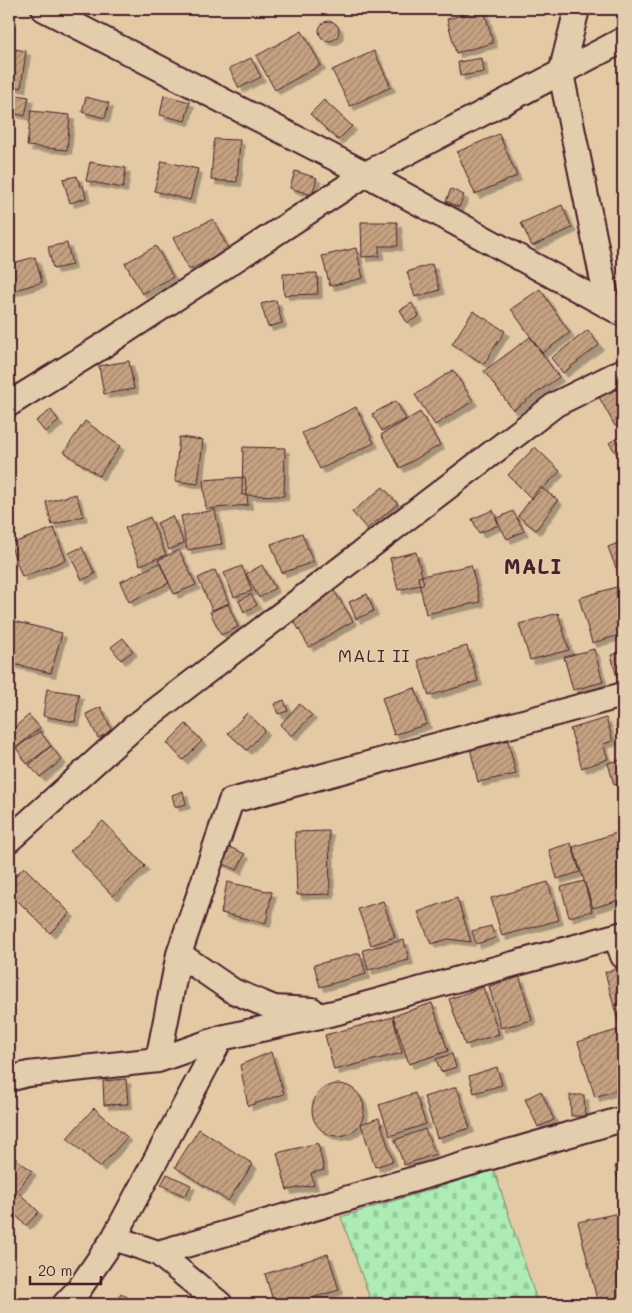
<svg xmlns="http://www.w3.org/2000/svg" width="632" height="1313" font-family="Mali,sans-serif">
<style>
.cemetery{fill:url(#cemetery-stones);stroke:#7c8670}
.building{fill:url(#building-hatch);stroke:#4a1f2b;filter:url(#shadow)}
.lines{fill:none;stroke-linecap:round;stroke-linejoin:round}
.minor-casing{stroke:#4a1f2b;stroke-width:28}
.minor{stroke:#e2cdac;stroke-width:24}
.labels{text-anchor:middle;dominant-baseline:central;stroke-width:4;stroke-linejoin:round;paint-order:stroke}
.neighbourhood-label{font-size:18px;letter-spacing:1px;fill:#4a1f2b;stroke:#e2cdac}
.district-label{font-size:21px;font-weight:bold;letter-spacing:1px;fill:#4a1f2b;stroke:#e2cdac}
</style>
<defs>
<pattern id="cemetery-stones" width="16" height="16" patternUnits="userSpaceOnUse" patternTransform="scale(1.25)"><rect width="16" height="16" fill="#adecb4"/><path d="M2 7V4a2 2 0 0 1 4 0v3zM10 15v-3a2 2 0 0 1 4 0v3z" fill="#96ca9b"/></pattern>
<pattern id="building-hatch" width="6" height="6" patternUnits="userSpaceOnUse" patternTransform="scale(1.25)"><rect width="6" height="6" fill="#c5a281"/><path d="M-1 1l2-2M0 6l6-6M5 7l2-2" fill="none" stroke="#a2836a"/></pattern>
<filter id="shadow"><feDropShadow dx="4.5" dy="4.5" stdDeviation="0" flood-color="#0004"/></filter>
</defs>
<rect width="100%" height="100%" fill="#e3caa5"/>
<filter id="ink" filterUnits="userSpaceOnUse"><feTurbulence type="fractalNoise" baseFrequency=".02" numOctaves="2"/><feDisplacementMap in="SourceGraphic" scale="10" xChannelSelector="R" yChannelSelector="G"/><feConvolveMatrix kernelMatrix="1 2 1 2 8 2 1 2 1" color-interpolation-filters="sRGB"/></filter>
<g filter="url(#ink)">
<!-- cemetery -->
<path class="cemetery" d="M494,1170L538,1304H372L341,1217Z"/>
<!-- building -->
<path class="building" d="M484,9L493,43L456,53L447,19Z
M614,9H623V14L614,13Z
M319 31a10 10 0 1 1 20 0a10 10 0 1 1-20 0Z
M302,31L321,65L275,90L256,56Z
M9,48L26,51L21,88L9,86Z
M374,51L391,87L350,106L332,70Z
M251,58L261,77L239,88L229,68Z
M482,58L484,72L460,76L458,62Z
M11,94L29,97L25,116L9,112Z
M164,95L190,102L185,121L160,115Z
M86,97L109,103L105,118L82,112Z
M324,100L352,126L338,140L310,114Z
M31,111L70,115L67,150L27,146Z
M499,134L517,176L475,194L457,152Z
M214,139L240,140L237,182L211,180Z
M162,161L198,169L190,200L154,191Z
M90,162L126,168L123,188L86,181Z
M295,171L317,178L312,195L290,188Z
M77,176L80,187L83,185L86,198L70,203L63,179Z
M451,189L464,195L459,207L446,201Z
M562,205L572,228L532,246L521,223Z
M213,219L229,250L189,270L173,238Z
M361,222H397L398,246H379V256L362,257Z
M67,243L72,265L53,269L48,247Z
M156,246L173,277L142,294L125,263Z
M356,248L363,278L330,286L322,256Z
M35,257L42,282L9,292V264Z
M432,264L440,290L415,297L407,272Z
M317,273L318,294L284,295L283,274Z
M540,289L570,333L542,353L511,309Z
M276,300L282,323L268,327L261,304Z
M412,303L419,316L407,323L400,310Z
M473,311L505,331L484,364L452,344Z
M588,330L599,345L563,373L551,358Z
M530,337L559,377L513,410L484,371Z
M129,361L134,389L104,394L99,366Z
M453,370L473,401L435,425L415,395Z
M623,374V422L615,426L595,390Z
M396,401L406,419L382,431L372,414Z
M356,407L374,443L320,469L302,433Z
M51,410L59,421L45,432L36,421Z
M420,412L440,445L400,468L381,435Z
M85,421L120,446L99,476L64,452Z
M623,434V463L609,443Z
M179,437L203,440L198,484L175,481Z
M243,447L285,448L284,496L242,495Z
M535,447L560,471L532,499L508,475Z
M245,477L248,505L206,509L203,480Z
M383,487L398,504L367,529L352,512Z
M540,487L558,500L536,530L518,516Z
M76,494L83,516L52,525L46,502Z
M215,510L222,544L187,550L181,516Z
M493,510L499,525L479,533L472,519Z
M513,511L524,531L507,539L496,519Z
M172,516L184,543L169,550L157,523Z
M150,517L166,555L140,565L125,528Z
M54,528L66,560L22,577L10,544Z
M302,533L313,562L282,573L271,544Z
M623,541V565L616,568L608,547Z
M82,547L95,574L82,580L69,553Z
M179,550L196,585L174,594L158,560Z
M416,552L424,584L398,590L390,558Z
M160,563L169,583L129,602L120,582Z
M262,565L275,588L259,598L246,574Z
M471,565L480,602L426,614L418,577Z
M242,566L252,591L234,597L224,573Z
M215,570L229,603L212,610L198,578Z
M623,585V634L592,643L579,598Z
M333,589L353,621L309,647L290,614Z
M251,594L257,605L244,612L239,601Z
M367,594L374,611L356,619L349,602Z
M228,604L238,627L221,635L210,612Z
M558,613L569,650L530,660L519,624Z
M9,620L62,633L51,673L9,663Z
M123,638L133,651L121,660L111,647Z
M467,646L478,681L429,696L418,660Z
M594,649L603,682L573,690L564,657Z
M623,652V684L619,685L611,655Z
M415,688L427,724L394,735L382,698Z
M47,689L79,694L75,722L43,716Z
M284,700L288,711L278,714L274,704Z
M299,704L312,715L292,736L280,725Z
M101,707L112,731L98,738L86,714Z
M247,713L265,730L247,750L228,733Z
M29,715L40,728L17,747L9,738V732Z
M606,718L613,741L603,744L608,759L582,768L570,729Z
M623,722V749L616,725Z
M186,724L202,741L183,760L167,743Z
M40,731L51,746L27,764L16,748Z
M508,740L516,774L478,782L470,748Z
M51,746L62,760L40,777L29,765Z
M623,759V783L614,785L608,763Z
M183,791L186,804L175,807L172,795Z
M103,821L145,866L113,896L70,851Z
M329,831L330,894L297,895L295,832Z
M622,831L623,899L593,908L573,847Z
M571,843L580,872L557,879L549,850Z
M227,846L245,854L237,870L219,862Z
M24,867L70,913L50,933L9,892V882Z
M584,881L592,911L569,917L561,887Z
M227,882L272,892L266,923L221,913Z
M548,882L559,920L502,936L491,898Z
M457,898L471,942L448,939L431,944L418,912Z
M383,901L395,937L371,945L358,909Z
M491,926L495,938L476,944L472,931Z
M404,940L409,960L368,970L363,950Z
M360,953L366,974L320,987L314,965Z
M623,967V1041L605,972Z
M520,977L532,1020L501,1028L489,986Z
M483,987L499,1034L465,1045L449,999Z
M432,1003L448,1051L409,1064L393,1016Z
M393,1017L402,1053L334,1070L325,1035Z
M617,1030L623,1051V1088L595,1097L578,1042Z
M271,1052L284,1094L248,1106L240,1065Z
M452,1054L456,1067L441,1072L436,1059Z
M497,1067L502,1085L474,1093L469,1076Z
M126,1079L128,1104L104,1105L103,1081Z
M312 1110a26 26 0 1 1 52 0a26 26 0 1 1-52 0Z
M457,1087L470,1128L437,1138L424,1097Z
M541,1091L554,1120L538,1127L525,1099Z
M415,1093L426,1124L390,1136L379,1105Z
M570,1095H584L585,1116H571Z
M94,1108L127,1137L100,1167L67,1138Z
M379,1118L393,1161L375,1167L361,1124Z
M199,1129L253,1164L228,1201L175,1167Z
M425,1129L435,1154L404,1165L395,1140Z
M318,1143L324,1170L311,1173L314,1185L287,1190L277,1153Z
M14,1157L32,1171L9,1201V1163Z
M623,1164V1197H622L615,1166Z
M167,1174L191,1185L185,1196L161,1185Z
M18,1192L39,1212L26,1225L9,1209V1202Z
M623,1212V1304H598L578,1222Z
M328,1254L339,1290L292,1304H274L265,1274Z
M121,1293L138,1304H114Z"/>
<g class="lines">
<!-- minor casing -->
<g class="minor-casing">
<path id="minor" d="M44,9L366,174L623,314
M577,9L561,73L608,306
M9,404L101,347L366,174L623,40
M9,840L134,727L556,404L623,371
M616,937L623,956
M179,954L233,991L274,1008L312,1010
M158,1060L179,954L231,801L623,695
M9,1079L28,1074L158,1060L221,1038
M114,1238L158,1253L220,1304
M158,1253L623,1119
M65,1304L79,1289L114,1238L221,1038L338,1012L623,934"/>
</g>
<!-- minor -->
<use href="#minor" class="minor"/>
</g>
</g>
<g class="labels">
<!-- neighbourhood labels -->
<g class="neighbourhood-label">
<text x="374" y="655">MALI II</text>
</g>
<!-- district labels -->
<g class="district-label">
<text x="533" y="565">MALI</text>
</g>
</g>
<!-- margin -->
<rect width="632" height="1313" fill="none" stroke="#e2cdac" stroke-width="30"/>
<rect x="15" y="15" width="602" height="1283" fill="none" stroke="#4a1f2b" stroke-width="2" filter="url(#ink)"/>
<!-- scale -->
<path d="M30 1276v8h71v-8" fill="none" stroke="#4a1f2b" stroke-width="2.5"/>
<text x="38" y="1276" font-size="15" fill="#4a1f2b" stroke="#e2cdac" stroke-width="4" paint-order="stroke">20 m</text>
</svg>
